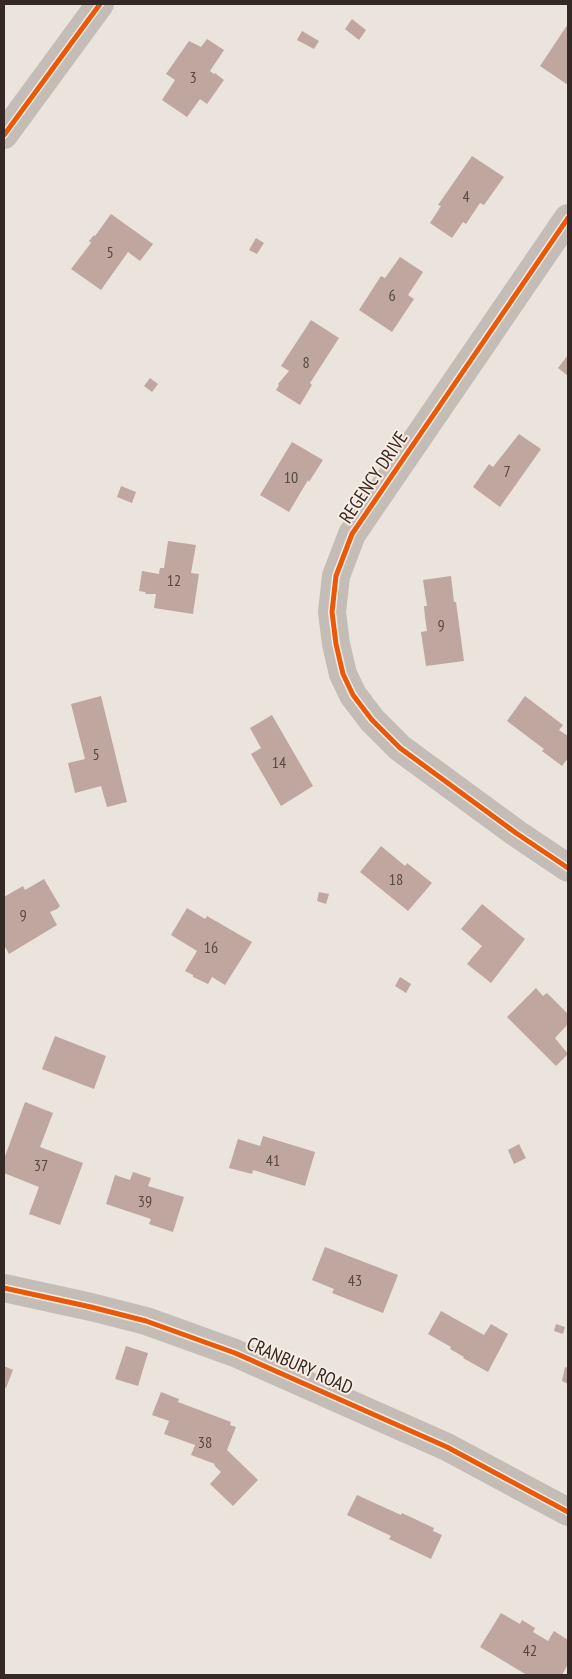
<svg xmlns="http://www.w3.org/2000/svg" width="572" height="1679" font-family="'PT Sans Narrow',sans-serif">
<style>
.building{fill:#bfa69e}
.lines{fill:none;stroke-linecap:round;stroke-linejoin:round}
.minor{stroke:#c4bcb6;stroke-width:28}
.cycleway-casing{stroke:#f9ede3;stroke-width:8}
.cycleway{stroke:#e8590c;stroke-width:5}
.labels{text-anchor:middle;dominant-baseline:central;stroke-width:4;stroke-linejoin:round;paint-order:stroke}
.number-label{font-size:16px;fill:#574843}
.street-label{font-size:19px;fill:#342925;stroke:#f9ede3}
</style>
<rect width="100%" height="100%" fill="#ebe4dd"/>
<!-- building -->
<path class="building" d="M352,19L366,30L359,40L345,29Z
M568,24V85L540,66Z
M302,31L319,41L314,49L297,40Z
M207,39L224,50L210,71L214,74L215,73L224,80L207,104L200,99L187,117L162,100L175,80L166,74L189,41L201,47Z
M472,156L504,177L484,205L480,203L466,224L463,222L452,238L430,223L441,206L438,205Z
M111,214L153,244L140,261L128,252L101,290L71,269L91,243L89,241L94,235L95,236Z
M256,238L264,243L257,254L249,250Z
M400,257L423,272L408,295L414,299L392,332L359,310L381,276L385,278Z
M311,320L339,338L310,383L312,385L300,405L276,390L279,385L278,384L289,371L281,366Z
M568,355V376L558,368Z
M150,378L158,384L152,392L144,386Z
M519,434L541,449L500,507L473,487L489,464L493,467Z
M292,442L323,460L309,482L308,480L289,512L260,495Z
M121,486L136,492L132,503L117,497Z
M168,541L196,545L191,573L199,574L193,614L154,608L156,594H146L145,592L139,591L142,571L159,574L160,568H164Z
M451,576L454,602H456L464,661L426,666L421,632L427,631L425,617L424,606H427L423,580Z
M101,696L127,802L107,807L101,786L75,793L68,763L85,759L71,704Z
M525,696L563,725L559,730L568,736V758L562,766L542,751L544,749L507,721Z
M272,715L313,786L281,806L251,754L261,748L250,728Z
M381,846L405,866L407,863L432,883L408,911L360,872Z
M44,879L60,906L57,909L50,912L57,925L9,954L4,945V897L23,886L25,890Z
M319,892L329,894L326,904L317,901Z
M482,904L525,939L491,983L467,964L482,946L461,929Z
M187,908L205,919L207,916L252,942L225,985L212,977L208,984L193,977V975L185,971L197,951L171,935Z
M400,977L411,984L406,993L395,986Z
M536,988L543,996L547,993L568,1014V1024L555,1038L568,1054L556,1066L507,1017Z
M55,1036L106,1056L94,1089L42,1069Z
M25,1102L53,1113L40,1147L83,1163L60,1225L29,1214L39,1187L4,1173V1159Z
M263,1136L315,1152L305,1186L253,1170L252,1174L229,1168L238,1139L260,1146Z
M519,1144L526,1158L514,1164L508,1150Z
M133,1172L151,1178L148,1186L184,1197L173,1232L149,1224L151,1219L106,1204L115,1175L130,1180Z
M325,1247L398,1275L383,1313L332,1293L334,1289L312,1280Z
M441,1311L484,1335L491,1324L508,1334L488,1372L463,1358L464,1357L450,1349L451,1347L428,1334Z
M556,1324L565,1327L563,1334L554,1331Z
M126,1346L148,1353L138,1386L115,1379Z
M4,1366L13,1370L6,1388L4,1387Z
M565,1367L568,1368V1384L562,1381Z
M161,1392L179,1399L178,1402L231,1422L230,1425L236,1427L227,1450L258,1480L233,1506L210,1484L221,1472L214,1465L215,1464L191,1455L195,1445L164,1434L169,1421L152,1415Z
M357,1495L401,1515L402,1513L434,1528L433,1531L442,1535L431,1559L389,1539L391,1536L347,1515Z
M501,1613L520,1624L522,1620L535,1628L533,1632L548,1641L554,1631L568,1640V1664L562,1675H527L480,1647Z"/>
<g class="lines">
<!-- minor -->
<path class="minor" d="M4,135L100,4
M568,218L352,534L336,576L332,612L336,644L343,674L353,695L372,720L400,748L516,833L568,868
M4,1288L91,1307L146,1321L235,1353L447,1447L568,1512"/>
<!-- cycleway casing -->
<g class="cycleway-casing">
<path id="cycleway" d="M4,135L100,4
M568,218L352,534L336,576L332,612L336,644L343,674L353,695L372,720L400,748L516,833L568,868
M4,1288L91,1307L146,1321L235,1353L447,1447L568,1512"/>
</g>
<!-- cycleway -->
<use href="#cycleway" class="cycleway"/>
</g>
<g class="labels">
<!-- number labels -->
<g class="number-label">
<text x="193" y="77">3</text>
<text x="466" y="196">4</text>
<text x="110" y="252">5</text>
<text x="392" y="295">6</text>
<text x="306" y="362">8</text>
<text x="507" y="471">7</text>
<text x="291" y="477">10</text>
<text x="174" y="580">12</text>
<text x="441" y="625">9</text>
<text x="96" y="754">5</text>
<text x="279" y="762">14</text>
<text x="396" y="879">18</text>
<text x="23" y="915">9</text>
<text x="211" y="947">16</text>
<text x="273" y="1160">41</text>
<text x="41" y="1165">37</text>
<text x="145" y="1201">39</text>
<text x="355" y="1280">43</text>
<text x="205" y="1442">38</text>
<text x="530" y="1650">42</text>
</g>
<!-- street labels -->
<g class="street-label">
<text transform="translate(373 477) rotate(-56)">REGENCY DRIVE</text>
<text transform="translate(300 1365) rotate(24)">CRANBURY ROAD</text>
</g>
</g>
<!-- border -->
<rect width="572" height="1679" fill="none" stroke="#342925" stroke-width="10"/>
</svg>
